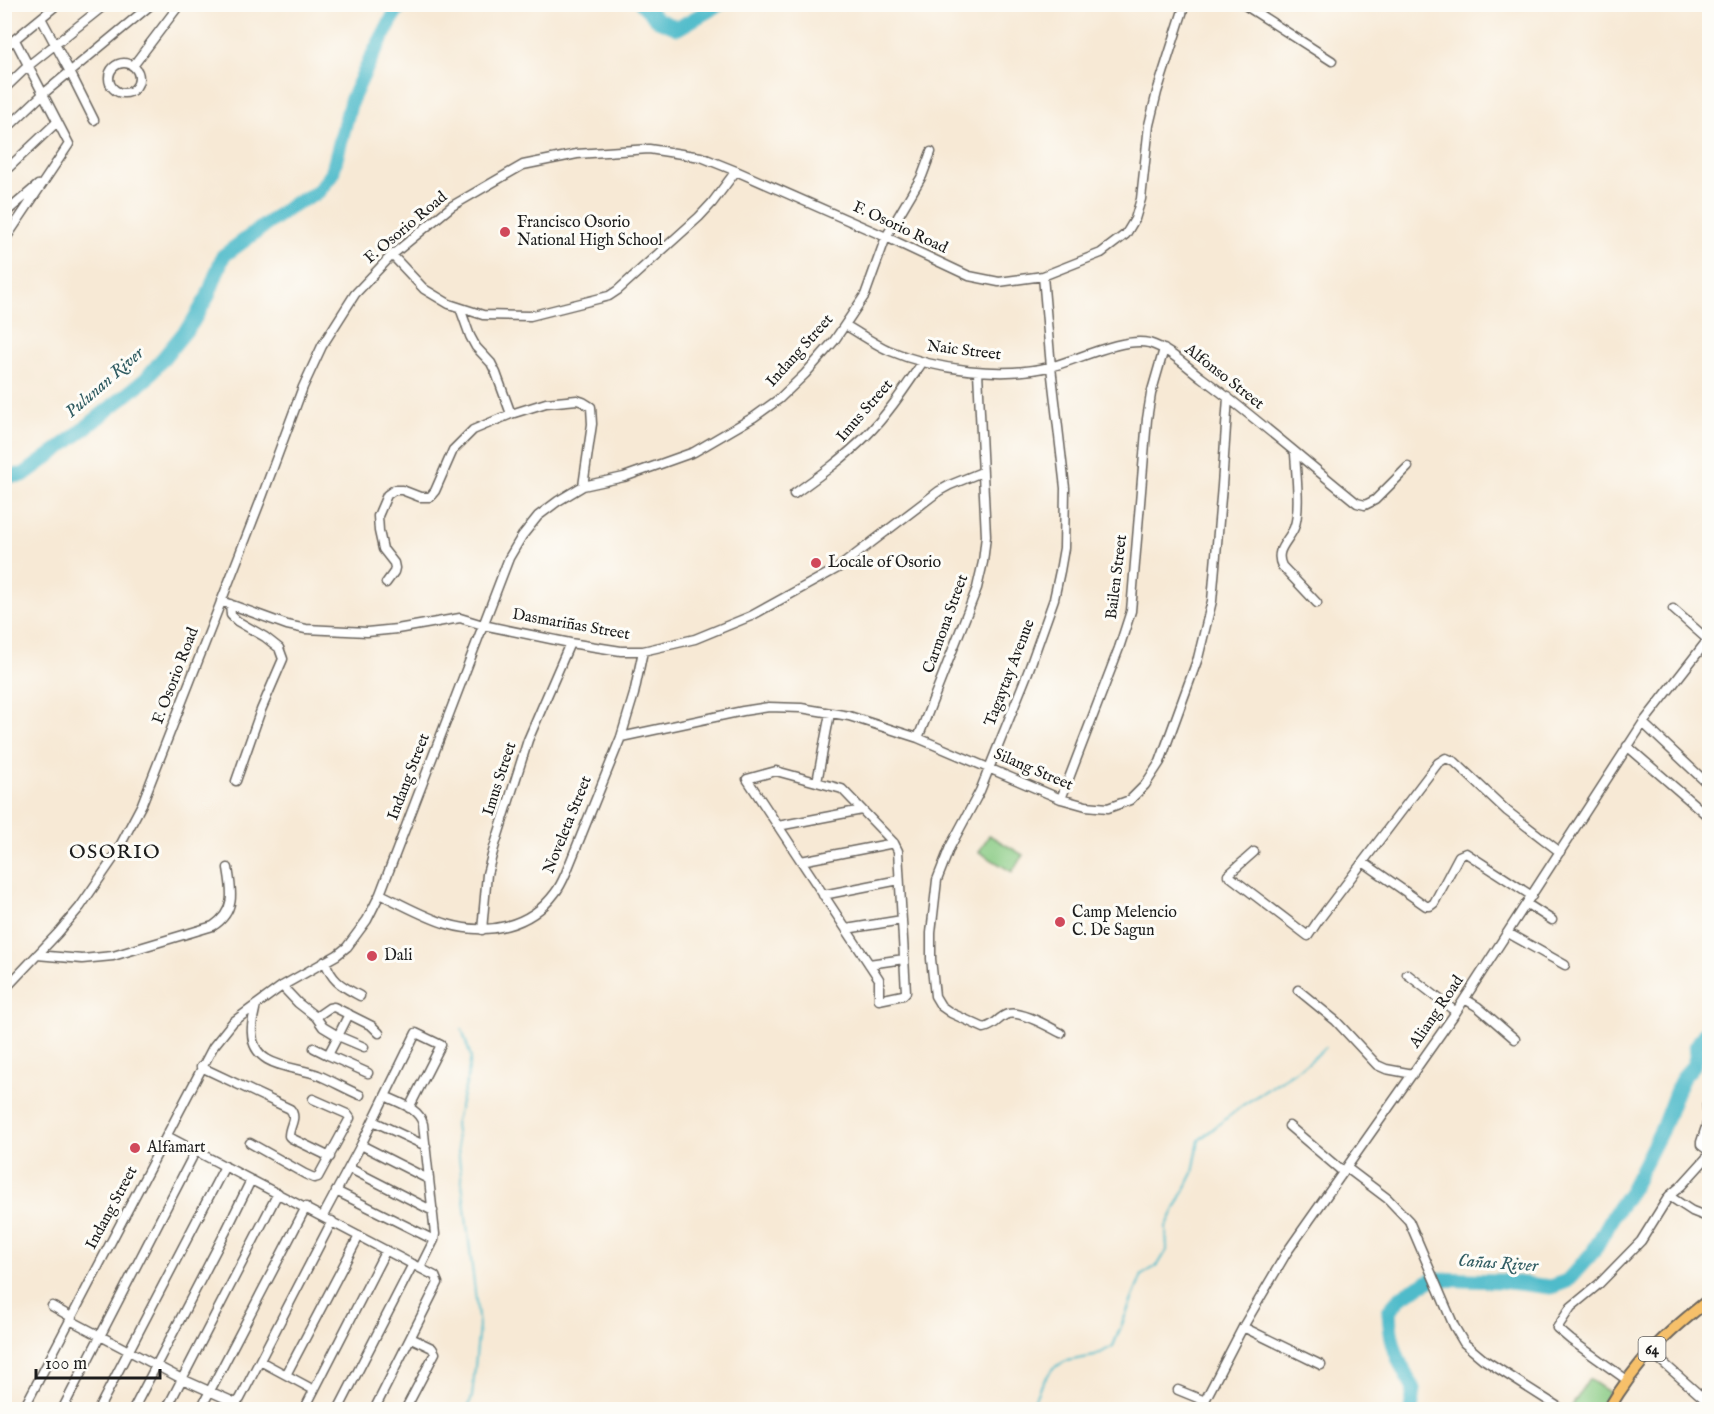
<svg xmlns="http://www.w3.org/2000/svg" width="1714" height="1414" font-family="'IM FELL English',serif">
<style>
.green{fill:#89cb84;stroke:#527450;stroke-width:1.5}
.lines{fill:none;stroke-linecap:round;stroke-linejoin:round}
.stream{stroke:#4fbbca;stroke-width:2}
.river{stroke:#4fbbca;stroke-width:15}
.minor-casing{stroke:#69645d;stroke-width:11}
.major-casing{stroke:#69645d;stroke-width:14}
.minor{stroke:#fff;stroke-width:8}
.major{stroke:#f6c06b;stroke-width:10}
.poi-dot{fill:#d1495b;stroke:#fdfcf7;stroke-width:2}
.labels{text-anchor:middle;dominant-baseline:central;stroke-width:6;stroke-linejoin:round;paint-order:stroke}
.shield{fill:#fdfcf7;stroke:#605f5e;stroke-width:1.5}
.shield-label{font-size:15px;font-weight:bold;fill:#1c1c1c}
.poi-label{font-size:16px;fill:#1c1c1c;stroke:#fdfcf7;text-anchor:start}
.street-label{font-size:16px;fill:#1c1c1c;stroke:#fdfcf7}
.water-label{font-size:18px;font-style:italic;fill:#305c62;stroke:#fdfcf7}
.quarter-label{font-size:20px;letter-spacing:1.5px;fill:#1c1c1c;stroke:#fdfcf7}
</style>
<rect width="100%" height="100%" fill="#fdfcf7"/>
<filter id="ink" filterUnits="userSpaceOnUse"><feTurbulence type="fractalNoise" baseFrequency=".0167" numOctaves="2"/><feDisplacementMap in="SourceGraphic" scale="12" xChannelSelector="R" yChannelSelector="G"/><feConvolveMatrix kernelMatrix="1 2 1 2 8 2 1 2 1" color-interpolation-filters="sRGB"/></filter>
<filter id="wash" filterUnits="userSpaceOnUse"><feTurbulence type="fractalNoise" baseFrequency=".008" numOctaves="4" result="noise"/><feDisplacementMap in="SourceGraphic" scale="24" xChannelSelector="R" yChannelSelector="G"/><feGaussianBlur stdDeviation="1.35" result="paint"/><feColorMatrix in="noise" values="0 0 0 0 0 0 0 0 0 0 0 0 0 0 0 0 0 1.4 0 .05"/><feComposite in="paint" operator="in"/></filter>
<g filter="url(#wash)">
<rect width="100%" height="100%" fill="#f7e9d5"/>
<!-- green -->
<path class="green" d="M989,835L1023,855L1012,872L979,852Z
M1589,1379L1609,1392L1598,1409H1570Z"/>
<g class="lines">
<!-- stream -->
<path class="stream" d="M462,1029L471,1057L466,1084L455,1124L479,1326L472,1397L467,1410
M1030,1410L1040,1387L1053,1368L1066,1361L1095,1356L1113,1346L1142,1275L1158,1265L1167,1250L1166,1227L1193,1173L1199,1140L1243,1105L1308,1063L1326,1047"/>
<!-- river -->
<path class="river" d="M642,4L658,20L678,28L720,4
M4,476L23,475L60,448L146,379L192,323L208,296L223,256L294,204L317,193L332,174L351,101L371,58L400,4
M1411,1410L1414,1389C1398,1362 1390,1344 1389,1311L1403,1295L1433,1279L1501,1281L1551,1287L1567,1281L1593,1252L1613,1216L1631,1190L1662,1129L1676,1092L1683,1077L1693,1066L1696,1058V1047L1710,1025"/>
</g>
</g>
<g filter="url(#ink)">
<g class="lines">
<!-- minor casing -->
<g class="minor-casing">
<path id="minor" d="M1243,4L1332,61
M41,18L70,72L94,120
M4,48L58,4
M109 78a15 15 0 1 1 30 0a15 15 0 1 1-30 0Z
M133,66L180,4
M4,89L28,66L106,4
M4,131L43,94L152,4
M4,172L57,122
M4,214L38,185
M4,241L69,144L15,40
M392,255L424,289L449,304L483,315L530,316L609,296L618,290L699,217L712,203L736,171
M1043,276L1051,367L1065,488L1064,548L1060,571L1054,599L1028,672L980,791L950,847L937,880L931,933V959L935,996L941,1006L951,1013L984,1028C997,1025 998,1017 1008,1014C1021,1010 1049,1027 1061,1033
M460,308L470,336L476,347L491,363L496,373L511,414
M845,325C859,333 873,343 888,350C935,370 1003,379 1053,366C1079,359 1123,337 1149,343C1169,349 1185,365 1202,378C1255,417 1305,461 1357,503L1365,505L1375,500L1408,467
M1295,453C1296,473 1301,511 1294,528C1288,542 1274,550 1282,566L1317,603
M794,494C819,476 844,458 866,436C888,414 905,388 922,363
M386,583L394,572L395,568L394,563L383,549L379,531L378,516L387,495L394,490H402L420,497H430L435,491L453,450L473,430L511,414L546,403L577,400L583,402L591,407L592,424L583,486
M221,601L287,625L306,629L367,632L397,629L460,618L483,625L570,643L621,651H643L695,639L751,616L838,568L939,491L950,485L982,472
M230,604L231,615L237,621L265,637L279,648L283,659L261,710L236,781
M1673,609L1708,640
M1643,723L1710,786
M621,737L743,711L769,707L801,708L849,716L918,738L1061,799L1086,806L1108,808L1130,800L1145,785L1160,762L1198,658L1212,601L1222,486L1228,397
M918,738L977,588L983,562L986,536L978,372
M1627,746L1710,818
M776,771L842,789L894,843L898,851L906,992L903,995L879,1000V979L747,779Z
M817,782L830,713
M1061,799L1119,648L1131,611L1147,419L1151,394L1164,349
M778,826L862,810
M1254,852L1228,875L1308,936L1318,921L1438,763L1446,758L1455,762L1507,811L1560,852
M801,861L894,843
M1363,862L1426,906H1430L1434,903L1459,856L1466,853L1532,896
M380,894C402,904 424,917 447,924C487,936 530,927 555,893C560,887 563,880 566,873L621,737L634,694L643,651
M823,895L899,880
M1527,904L1552,920
M846,929L902,920
M482,930L487,874L494,848L528,740L570,643
M1508,933L1565,965
M37,955L82,959L113,956L213,926C236,911 232,892 228,868
M325,961C332,982 342,986 360,996
M869,964L904,959
M1407,974L1456,1012
M282,986L298,1003L316,1017L323,1027L338,1036L349,1014
M4,990L58,933L80,907L113,859L142,804L262,497L303,387L322,346L355,294L392,255L452,206L523,165L577,154L649,149L701,157L736,171L886,237L969,276L999,282L1043,276L1101,253L1126,234L1135,219L1141,199L1149,125L1157,92L1185,4
M1298,990L1336,1021L1377,1065L1386,1069L1413,1074
M1465,999L1478,1007L1515,1039
M256,1005C254,1014 251,1024 252,1033C253,1068 294,1066 318,1075C332,1081 346,1089 360,1095
M316,1017L329,1008L334,1007L372,1026L379,1033
M364,1047L338,1036L328,1055L368,1073
M314,1048L328,1055
M201,1067L290,1109C298,1118 289,1125 289,1136L291,1138L330,1157
M385,1096C399,1103 419,1108 423,1124L435,1234L434,1240L420,1268
M1710,1097L1707,1105L1708,1121L1701,1142V1145L1710,1152
M373,1121L426,1146
M1289,1126L1343,1172
M167,1136L435,1276L438,1283L374,1410
M250,1143L305,1174L314,1178L318,1177L350,1118L347,1114L313,1099
M361,1145L428,1179
M349,1168L433,1211
M1347,1168L1388,1199L1409,1221L1454,1326L1464,1343L1483,1359L1563,1410
M336,1191L434,1240
M1669,1196L1681,1186L1710,1154
M323,1216L361,1145L416,1033L441,1045L409,1108
M52,1306L71,1317
M70,1320L182,1379L236,1403L240,1399L332,1221
M1243,1327L1321,1365
M1650,1351L1710,1404
M260,1361L314,1390
M286,1375L359,1236
M1627,1380L1571,1340L1557,1328L1571,1307L1599,1284L1641,1241L1669,1196L1692,1211L1710,1218
M1178,1390L1205,1401
M23,1410L213,1047L233,1022L256,1005L282,986L337,955L347,947L367,920L380,894L509,558L522,536L538,516L558,501L583,486L624,477L694,452L754,417L779,399L805,374L834,341L865,295L886,237L922,176L931,152
M62,1410L196,1150
M98,1410L225,1166
M133,1410L225,1233L251,1180
M166,1410L278,1193
M200,1410L306,1207
M304,1410L386,1250
M338,1410L413,1264
M405,1410L435,1353L432,1348L411,1338
M1200,1410L1243,1327L1287,1252L1456,1012L1643,723L1710,637"/>
</g>
<!-- major casing -->
<g class="major-casing">
<path id="major" d="M1608,1410C1637,1361 1665,1334 1710,1299"/>
</g>
<!-- minor -->
<use href="#minor" class="minor"/>
<!-- major -->
<use href="#major" class="major"/>
</g>
</g>
<!-- markers -->
<g class="poi-dot">
<circle cx="505" cy="232" r="6"/>
<circle cx="816" cy="563" r="6"/>
<circle cx="1060" cy="922" r="6"/>
<circle cx="372" cy="956" r="6"/>
<circle cx="135" cy="1148" r="6"/>
</g>
<g class="labels">
<!-- shield labels -->
<rect class="shield" x="1638.5" y="1337" width="27" height="24" rx="4.5"/>
<g class="shield-label">
<text x="1652" y="1349">64</text>
</g>
<!-- poi labels -->
<g class="poi-label">
<text x="517" y="223">Francisco Osorio<tspan x="517" dy="18">National High School</tspan></text>
<text x="828" y="563">Locale of Osorio</text>
<text x="1072" y="913">Camp Melencio<tspan x="1072" dy="18">C. De Sagun</tspan></text>
<text x="384" y="956">Dali</text>
<text x="147" y="1148">Alfamart</text>
</g>
<!-- street labels -->
<g class="street-label">
<text transform="translate(406 228) rotate(-40)">F. Osorio Road</text>
<text transform="translate(900 228) rotate(25)">F. Osorio Road</text>
<text transform="translate(800 351) rotate(-48)">Indang Street</text>
<text transform="translate(964 351) rotate(7)">Naic Street</text>
<text transform="translate(1224 377) rotate(38)">Alfonso Street</text>
<text transform="translate(865 411) rotate(-49)">Imus Street</text>
<text transform="translate(1117 577) rotate(-83)">Bailen Street</text>
<text transform="translate(946 624) rotate(-70)">Carmona Street</text>
<text transform="translate(571 625) rotate(10)">Dasmariñas Street</text>
<text transform="translate(1010 673) rotate(-69)">Tagaytay Avenue</text>
<text transform="translate(176 676) rotate(-69)">F. Osorio Road</text>
<text transform="translate(1033 770) rotate(23)">Silang Street</text>
<text transform="translate(409 777) rotate(-69)">Indang Street</text>
<text transform="translate(500 779) rotate(-72)">Imus Street</text>
<text transform="translate(568 825) rotate(-68)">Noveleta Street</text>
<text transform="translate(1437 1012) rotate(-56)">Aliang Road</text>
<text transform="translate(112 1208) rotate(-62)">Indang Street</text>
</g>
<!-- water labels -->
<g class="water-label">
<text transform="translate(105 383) rotate(-41)">Pulunan River</text>
<text transform="translate(1498 1264) rotate(4)">Cañas River</text>
</g>
<!-- quarter labels -->
<g class="quarter-label">
<text x="115" y="852">OSORIO</text>
</g>
</g>
<!-- margin -->
<rect width="1714" height="1414" fill="none" stroke="#fdfcf7" stroke-width="24"/>
<!-- scale -->
<path d="M36 1369v9h124v-9" fill="none" stroke="#1c1c1c" stroke-width="3"/>
<text x="45" y="1369" font-size="18" fill="#1c1c1c" stroke="#fdfcf7" stroke-width="4.5" paint-order="stroke">100 m</text>
</svg>
